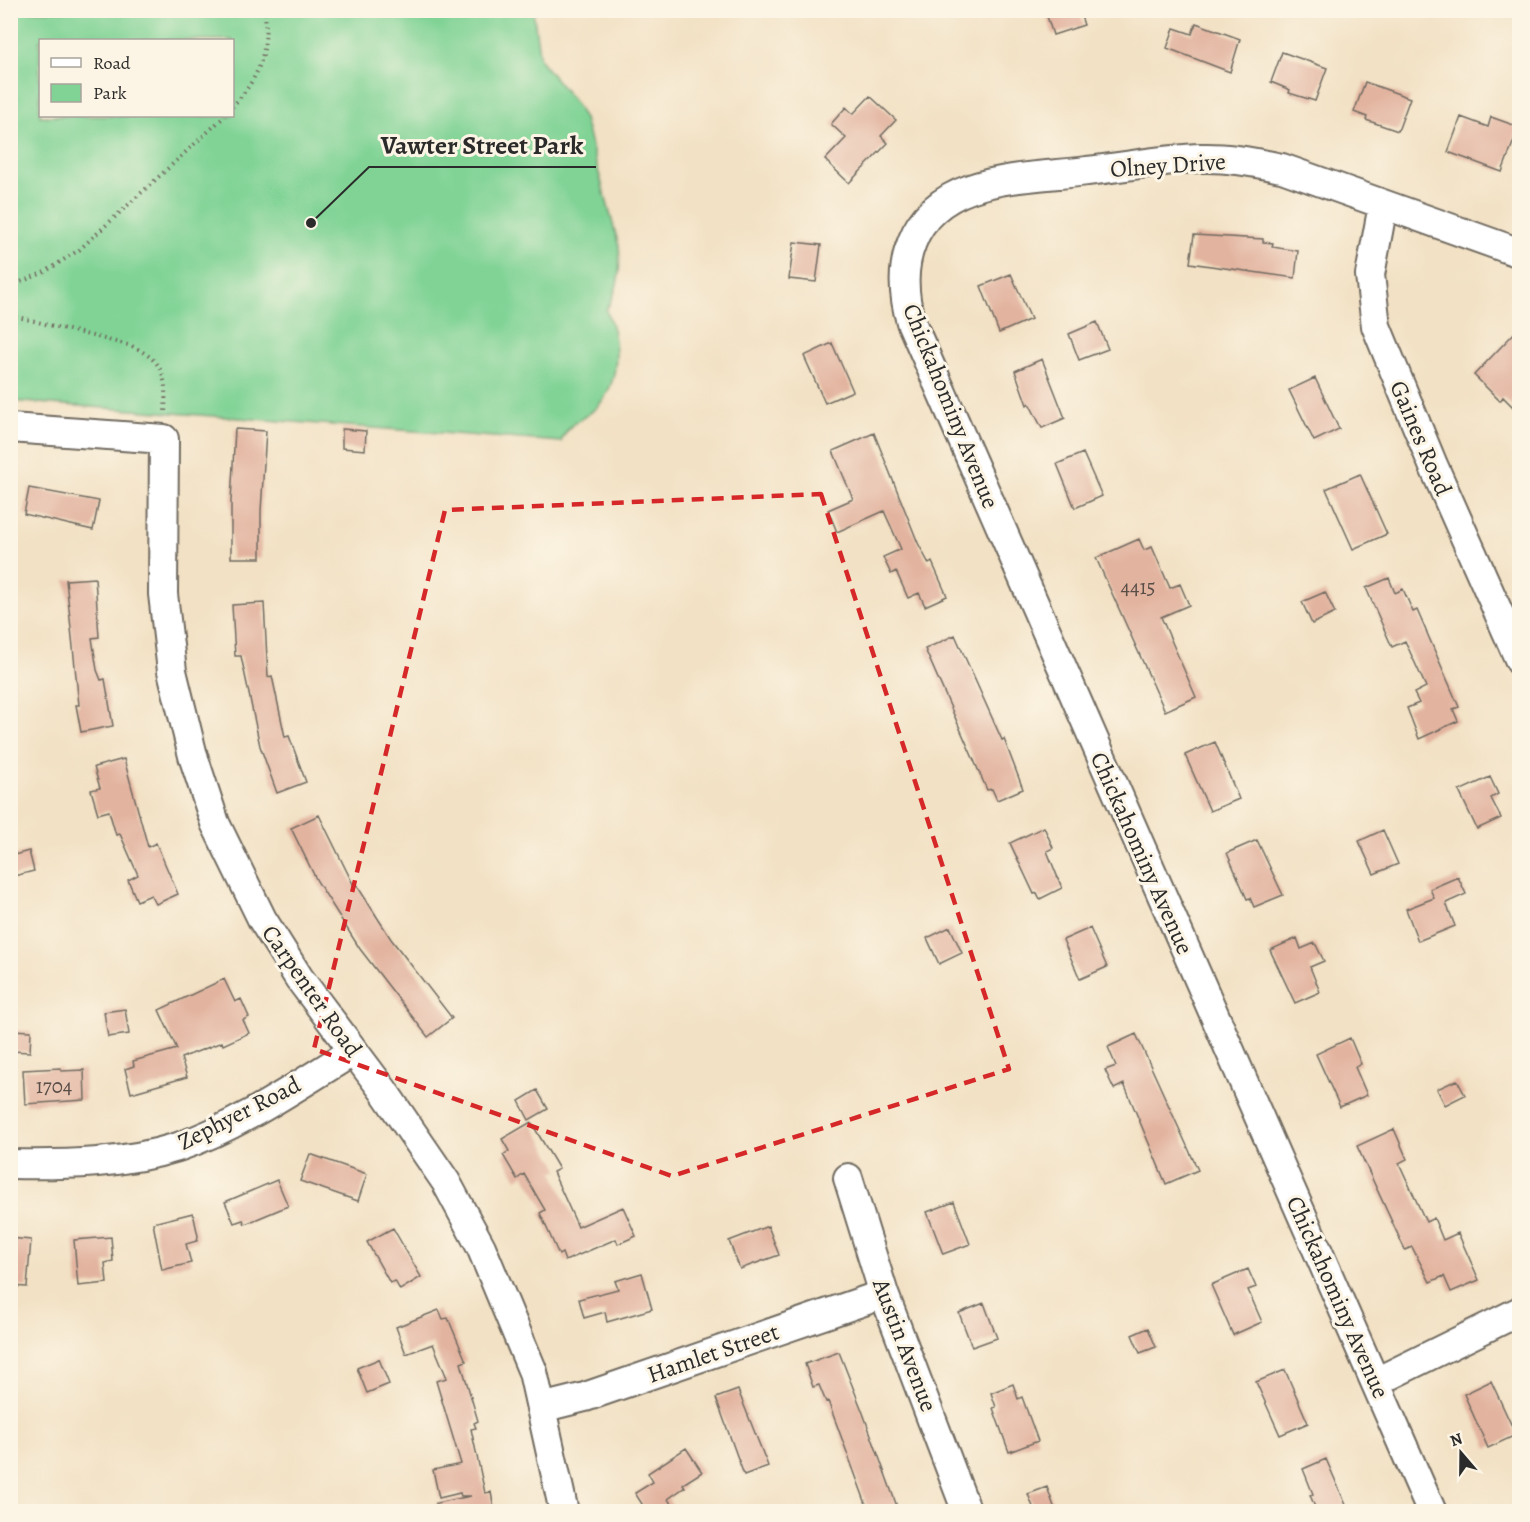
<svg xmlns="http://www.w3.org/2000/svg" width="1530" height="1522" font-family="Alegreya,serif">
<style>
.green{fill:#80d395;stroke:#567f60;stroke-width:1.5;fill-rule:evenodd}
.building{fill:#e2b39f}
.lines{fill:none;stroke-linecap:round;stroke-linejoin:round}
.minor-casing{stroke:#716b61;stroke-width:32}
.path{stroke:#716b61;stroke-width:4;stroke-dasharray:1.5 4.5;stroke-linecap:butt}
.minor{stroke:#fff;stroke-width:28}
.marked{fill:none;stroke:#d62828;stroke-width:4.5;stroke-dasharray:12 8;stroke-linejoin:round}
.labels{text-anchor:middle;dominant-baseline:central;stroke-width:6;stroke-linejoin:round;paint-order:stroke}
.number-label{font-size:21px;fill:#594d48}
.street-label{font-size:24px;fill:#2b2b2b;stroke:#fcf5e5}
.leader{fill:none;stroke:#2b2b2b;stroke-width:2}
.callout-dot{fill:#2b2b2b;stroke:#fcf5e5;stroke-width:2}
.callout-label{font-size:26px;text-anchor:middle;font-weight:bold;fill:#2b2b2b;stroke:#fcf5e5;stroke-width:6;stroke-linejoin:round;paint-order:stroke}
</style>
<rect width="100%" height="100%" fill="#fcf5e5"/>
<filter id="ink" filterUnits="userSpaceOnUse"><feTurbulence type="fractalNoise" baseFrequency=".0167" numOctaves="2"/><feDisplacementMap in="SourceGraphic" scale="12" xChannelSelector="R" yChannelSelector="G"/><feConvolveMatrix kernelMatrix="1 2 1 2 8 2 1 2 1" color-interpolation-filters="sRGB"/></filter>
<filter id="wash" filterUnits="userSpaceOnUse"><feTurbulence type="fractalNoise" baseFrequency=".008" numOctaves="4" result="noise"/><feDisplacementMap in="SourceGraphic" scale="24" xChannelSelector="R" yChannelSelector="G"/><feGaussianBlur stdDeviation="1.35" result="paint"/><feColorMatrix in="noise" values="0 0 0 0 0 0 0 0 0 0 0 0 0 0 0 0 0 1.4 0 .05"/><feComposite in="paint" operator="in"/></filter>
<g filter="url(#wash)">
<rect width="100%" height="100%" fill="#f2e1c4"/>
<!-- green -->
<path class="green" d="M10,11H533L540,60L575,103L584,119L619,246C621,270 619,289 606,310C620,339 621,382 597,407C581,423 571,418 561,442L11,401ZM232,40V116H40V40Z"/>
<g id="blocks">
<!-- building -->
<path class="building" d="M1045,10H1079L1084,25L1053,35Z
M1196,23L1240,39L1230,72L1167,48L1174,28L1192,34Z
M1282,52L1327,68L1315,101L1289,93L1290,90L1271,82Z
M1365,82L1410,98L1398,131L1366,120L1367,117L1354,112Z
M870,96L896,120L881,136L888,143L849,183L825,160L846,138L831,124L846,107L853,114Z
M1461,117L1488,127L1491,117L1519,127L1502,172L1448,152Z
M1194,235L1263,239V242L1273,243L1272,247L1298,251L1295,278L1190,263Z
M794,242L821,245L816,282L789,279Z
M1011,274L1031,319L999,333L981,286Z
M1097,322L1108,349L1079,360L1069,334Z
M1520,327V414L1503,397L1500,401L1474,375Z
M832,343L853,391L825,403L804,356Z
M1042,359L1065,418L1042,428L1029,403L1027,405L1015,371Z
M1315,378L1339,429L1314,441L1289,390Z
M235,429L266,431L261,511V558H231V501Z
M342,429L366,431L365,450L342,448Z
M874,433L918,543L929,564L932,562L947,596L925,606L919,593L908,598L896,571L891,574L883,557L901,549L884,511L837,532L828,510L853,499L833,451Z
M1083,453L1102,496L1075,508L1057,464Z
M1360,474L1387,534L1353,549L1326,489Z
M29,488L99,501L93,530L24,514Z
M1139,539L1144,550L1152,547L1170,588L1180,584L1189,605L1161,617L1196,697L1165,711L1096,558Z
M95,578L99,637L92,638L97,670L101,680L105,679L113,726L81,732L76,705H79L66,580Z
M1389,578L1395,593L1403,589L1413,612L1417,610L1459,707L1453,709L1458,721L1419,739L1407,708L1419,703L1414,693L1426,687L1405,641L1392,647L1366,588Z
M1325,592L1335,613L1312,624L1302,602Z
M264,603L268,677L272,676L285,737L289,736L306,782L277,793L260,746L241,656H235L232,605Z
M955,635L1002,740L1004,739L1023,789L997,800L992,789L987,790L925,649Z
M1215,742L1239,799L1210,811L1185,755Z
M124,759L148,847L156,843L178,894L156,904L151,895L137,901L128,880L138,875L120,834L116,835L109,811L98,814L91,790L100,788L94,767Z
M1490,777L1498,794L1491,798L1501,818L1477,829L1459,791Z
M319,815L354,886L356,884L391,939L452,1018L428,1037L360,949L317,881L291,828Z
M1044,827L1053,848L1047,851L1062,888L1040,899L1037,893L1034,894L1010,843Z
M1383,830L1398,864L1374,874L1359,841Z
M1257,840L1283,895L1254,907L1250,898L1247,899L1227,853Z
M29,851L34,871L10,877V856Z
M1458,877L1466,894L1446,903L1455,926L1418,941L1406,909L1434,898L1430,889Z
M950,927L962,953L939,964L927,938Z
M1090,928L1107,967L1080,979L1063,940Z
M1297,938L1301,949L1315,943L1324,961L1310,967L1320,992L1295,1003L1270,950Z
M224,979L235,1002L241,999L249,1017L243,1020L249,1033L223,1045L222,1042L181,1058L187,1077L131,1093L125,1069L134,1066L133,1061L177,1049L159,1010Z
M125,1009L129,1034L108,1037L104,1012Z
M10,1030L31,1031L30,1052L10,1051Z
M1136,1034L1198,1170L1166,1184L1124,1084L1114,1089L1105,1070L1116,1066L1108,1047Z
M1350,1038L1361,1064L1355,1067L1367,1095L1340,1107L1316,1054Z
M61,1068V1071L84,1070L85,1100L25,1104L23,1070Z
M1457,1080L1465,1095L1445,1105L1437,1089Z
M537,1090L548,1109L529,1120L519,1101Z
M531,1122L559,1169L553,1172L578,1227L623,1207L636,1236L618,1244L616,1239L565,1261L562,1253L559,1255L540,1213L545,1210L524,1174L517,1179L503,1155L509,1151L502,1139Z
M1394,1129L1407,1159L1399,1163L1426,1222L1434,1218L1443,1240L1458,1233L1479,1280L1451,1292L1444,1276L1430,1282L1412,1247L1405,1250L1357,1146Z
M310,1154L367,1174L358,1201L300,1181Z
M277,1180L288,1206L245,1224L243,1220L234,1223L225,1202Z
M954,1202L970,1244L943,1254L927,1212Z
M193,1213L198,1236L197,1241L186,1244L191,1263L162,1270L153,1223Z
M768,1226L779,1255L740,1269L729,1241Z
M393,1228L421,1277L400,1290L395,1281L390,1283L367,1242Z
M111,1237L113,1261L105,1263L107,1283L78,1286L74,1240Z
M10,1238L31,1240L27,1287L10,1286Z
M1248,1269L1256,1287L1248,1290L1262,1322L1233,1335L1211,1285Z
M642,1273L652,1309L607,1322L605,1312L584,1318L579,1299L618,1289L615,1281Z
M984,1303L997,1338L972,1347L959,1313Z
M439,1310L443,1319L448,1318L466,1361L461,1363L478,1421L474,1423L476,1428L471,1429L485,1493L491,1492L494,1509L437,1512L436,1503L471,1496H461L460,1493L439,1498L433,1470L461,1464L436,1381L447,1378L433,1344L406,1354L396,1327Z
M1148,1328L1156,1347L1140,1353L1132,1335Z
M839,1352L863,1413L899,1512H869L828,1401L826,1402L819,1385L813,1387L805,1364Z
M379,1359L389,1384L367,1393L357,1368Z
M1285,1370L1308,1423L1280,1435L1256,1382Z
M1491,1381L1516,1435L1488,1448L1464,1394Z
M1013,1384L1018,1399L1022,1397L1038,1441L1009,1452L993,1408L996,1407L991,1393Z
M738,1390L768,1466L744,1475L716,1398Z
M686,1448L702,1472L683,1484L685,1487L668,1499L676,1512H647L635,1493L653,1482L648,1473Z
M1326,1459L1346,1505L1336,1512H1317L1310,1495L1313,1494L1303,1469Z
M1047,1487L1056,1512H1035L1028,1494Z"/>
</g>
</g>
<g filter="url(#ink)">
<use href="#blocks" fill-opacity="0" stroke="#716b61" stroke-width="1.5"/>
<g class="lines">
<!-- minor casing -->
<g class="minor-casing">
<path id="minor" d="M1383,205L1370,275L1376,326L1433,465L1520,661
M10,428L164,439L163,594L172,671L193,756L215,823L262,919L299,978L383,1090L446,1182L481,1247L533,1372L564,1512
M10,1164C66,1165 124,1164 178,1147C240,1126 298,1085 354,1051
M848,1178L884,1294L967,1512
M1376,1382L1520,1311
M541,1408L585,1397L884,1294
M1432,1512L911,322C903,295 901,269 912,242C938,174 1027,179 1087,171C1125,167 1163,159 1201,158C1229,157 1256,163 1282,168L1520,253"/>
</g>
<!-- path -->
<path class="path" d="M232,107C261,75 268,53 265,10
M10,286L43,273L79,250L225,116
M10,315L132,346C167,363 166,379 165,414"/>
<!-- minor -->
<use href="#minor" class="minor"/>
</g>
</g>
<!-- marked area -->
<path class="marked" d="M821,494L1009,1069L672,1176L314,1049L445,510Z"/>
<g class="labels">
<!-- number labels -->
<g class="number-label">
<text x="1138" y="587">4415</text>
<text x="54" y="1086">1704</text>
</g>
<!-- street labels -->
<g class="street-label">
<text transform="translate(1168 165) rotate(-4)">Olney Drive</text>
<text transform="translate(951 406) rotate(68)">Chickahominy Avenue</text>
<text transform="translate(1421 438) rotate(67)">Gaines Road</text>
<text transform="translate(1142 853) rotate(66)">Chickahominy Avenue</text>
<text transform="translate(312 991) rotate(55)">Carpenter Road</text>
<text transform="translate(239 1113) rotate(-27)">Zephyer Road</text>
<text transform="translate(1338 1297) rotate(66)">Chickahominy Avenue</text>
<text transform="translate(905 1345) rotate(69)">Austin Avenue</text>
<text transform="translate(713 1353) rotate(-19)">Hamlet Street</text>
</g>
</g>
<!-- callouts -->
<path class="leader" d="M311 223L369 167H596"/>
<circle class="callout-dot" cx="311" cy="223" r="6"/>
<g class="callout-label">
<text x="482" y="154">Vawter Street Park</text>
</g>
<!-- margin -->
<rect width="1530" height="1522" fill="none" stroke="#fcf5e5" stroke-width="36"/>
<!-- legend -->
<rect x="39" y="39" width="195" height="78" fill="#fcf5e5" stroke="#a8a49b" stroke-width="1.5"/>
<rect x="51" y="58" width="30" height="9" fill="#ffffff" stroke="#a8a49b" stroke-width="1.5"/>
<text x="93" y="69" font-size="18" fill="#2b2b2b">Road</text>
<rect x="51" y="84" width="30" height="18" fill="#80d395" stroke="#a8a49b" stroke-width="1.5"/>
<text x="93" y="99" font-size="18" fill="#2b2b2b">Park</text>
<!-- north arrow -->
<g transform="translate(1461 1453) rotate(340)" stroke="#fcf5e5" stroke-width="4.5" paint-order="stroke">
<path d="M0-4.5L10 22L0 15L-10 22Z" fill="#2b2b2b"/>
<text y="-9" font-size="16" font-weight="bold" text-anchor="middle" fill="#2b2b2b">N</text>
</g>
</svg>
